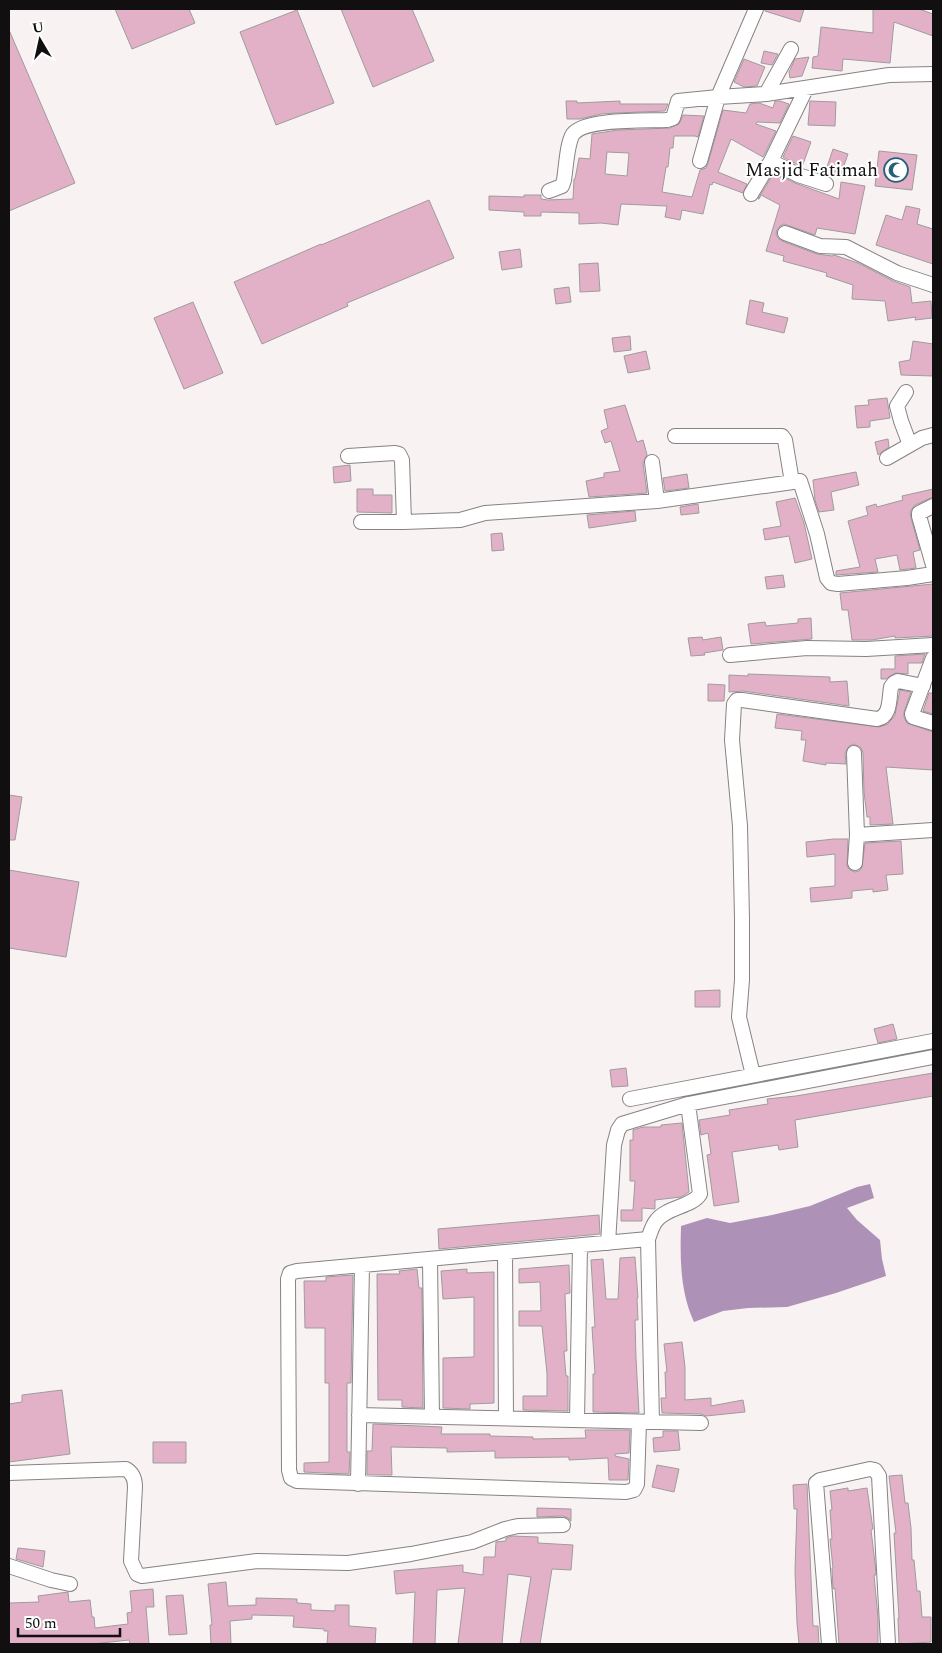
<svg xmlns="http://www.w3.org/2000/svg" width="942" height="1653" font-family="Spectral,serif">
<style>
.water{fill:#ae91b6}
.building{fill:#e2b1c8;stroke:#a09b9d;fill-rule:evenodd}
.lines{fill:none;stroke-linecap:round;stroke-linejoin:round}
.minor-casing{stroke:#888282;stroke-width:16}
.minor{stroke:#fff;stroke-width:14}
.labels{text-anchor:middle;dominant-baseline:central;stroke-width:4;stroke-linejoin:round;paint-order:stroke}
.poi-label{font-size:19px;fill:#110f0f;stroke:#fff;text-anchor:end}
</style>
<rect width="100%" height="100%" fill="#f8f2f2"/>
<!-- water -->
<path class="water" d="M870,1184L874,1198L847,1208L857,1220L880,1240L882,1259L886,1276L836,1293L787,1307L748,1308L723,1311L694,1322C680,1291 680,1259 681,1226L707,1218L730,1223L772,1215L810,1206L857,1187Z"/>
<!-- building -->
<path class="building" d="M115,9H189L195,23L132,49Z
M341,9H412L434,61L373,87Z
M765,9H804L800,22L765,11Z
M873,9H919L933,14V36L894,22L890,63L843,59L842,71L812,68L813,57L818,56L821,27L873,33Z
M297,10L334,103L276,125L240,32Z
M9,30L75,183L9,211Z
M764,51L778,54L772,65L761,63Z
M809,57L802,76L790,78L789,72L795,59Z
M744,59L765,67L757,86L744,87L734,82Z
M566,101H577V103L620,101V104H668L665,111L616,113L601,114L580,119H567Z
M775,101H780L789,104L780,123L757,122L756,124L776,131L763,157L731,139L718,172L747,184L743,193L713,182L712,185L710,184L703,214L682,210L680,220L665,217L667,206L621,204L618,225L601,223L579,224V213L541,212V216H524V212L489,210V196L524,197V195H541V199L548,200L573,199L574,179H575L579,158L590,159L592,134L618,130L670,128L679,124L683,115L704,116L698,137L695,136H674L673,148H670L668,167H666L662,192L692,197L700,170L706,168L708,163L723,110L746,113L750,104L759,103L773,108ZM607,152L629,153L627,176L605,174Z
M810,101L836,102L835,126L808,125Z
M793,136L811,142L802,167L783,157Z
M833,149L848,154L841,174L826,170Z
M879,151L917,155L912,190L875,186Z
M774,173L795,183L839,199L841,182L865,186L855,234L817,228L815,235L784,224L780,226L777,230L776,234L778,238L782,241L817,254L832,256L834,255L858,263L893,281L910,287L912,303L931,301L932,318L915,320L916,317L888,321L885,301L852,299L853,285L826,276L827,273L783,261L784,256L766,251L780,205L761,195L759,199H758Z
M429,200L454,258L347,303L348,306L262,344L234,282L321,244V245Z
M906,206L920,209L917,224L933,229V264L876,245L886,215L902,220Z
M520,249L522,267L502,270L499,252Z
M598,263L600,291L580,292L579,264Z
M569,287L571,302L556,304L554,289Z
M750,300L764,303L762,312L788,318L784,333L746,324Z
M193,302L223,373L184,389L154,318Z
M630,336L631,350L614,352L612,338Z
M913,341L933,344V376L901,375L899,362L910,360Z
M646,351L650,369L628,373L624,356Z
M887,398L890,418L870,421V427L857,428L855,406L869,405L868,400Z
M625,405L637,442L643,440L646,451L647,455L643,463L647,493L589,497L586,481L604,477V473L620,471L611,441L605,443L601,431L608,428L604,410Z
M888,439L889,447L878,455L875,442Z
M350,465L351,481L334,483L333,467Z
M856,472L859,485L831,492L834,510L819,512L815,500L813,480Z
M687,474L689,488L665,491L663,478Z
M357,489H373V495H392V513L357,512Z
M933,489V497L915,505L910,512L911,518L920,550L913,552L916,568L900,570L897,555L875,559L878,572L836,575V571L860,567L848,521L868,515L866,507L876,504L877,507L903,500L902,496Z
M795,498L804,523L812,559L795,563L789,536L765,540L763,529L781,526L776,502Z
M698,504L699,513L681,515L680,507Z
M635,511L636,521L589,528L587,515Z
M502,533L504,550L492,551L491,534Z
M783,575L785,587L767,589L765,577Z
M933,584V636L895,638V636L872,640H852L848,610H842L840,593Z
M811,618L812,639L751,644L748,624L765,622L766,626L798,623V619Z
M702,637L703,640L721,637L723,650L704,653L705,655L691,656L688,638Z
M925,654L922,663H908V674L895,673L886,679H881V669H895V656Z
M748,674L830,677V682L847,681L849,706L743,691L729,692V675L748,676Z
M708,684L725,685L724,701H708Z
M900,690L911,692L904,712V717L907,723L933,732V770L886,767L893,824L870,825V817H867L864,792L863,753L861,748L854,744L849,746L845,753L846,764L826,763V765L803,761L806,740H801L802,731L775,728L777,714L879,727L888,724L895,715Z
M929,693H933V714L923,711Z
M9,795L22,797L15,840H9Z
M834,839H848L847,866L850,870L855,872L859,871L862,867L865,843L901,841L903,874L886,875L888,890L873,892V889L852,891V898L811,902L810,888L835,886V854L807,857L806,842Z
M9,870L79,882L66,957L9,948Z
M720,990V1007H695V991Z
M893,1024L897,1039L878,1043L874,1029Z
M626,1068L628,1086L612,1087L610,1070Z
M933,1073V1096L795,1120L798,1147L779,1150L778,1145L732,1152L739,1202L714,1206L707,1155L711,1154L708,1133L701,1135L699,1120L730,1115L729,1110L768,1104L767,1099L796,1096Z
M682,1123L689,1192L681,1197L655,1200V1209L642,1208V1221H621V1210H633L635,1181H630V1140H633V1130L643,1127H661V1125Z
M599,1215L600,1234L439,1249L438,1229Z
M635,1257L638,1298H637L638,1320H635L636,1358L639,1413L593,1412V1374H595L592,1327H595L591,1260L603,1259L606,1299H618L620,1258Z
M569,1265L570,1293L565,1294L567,1351H564L566,1376H568V1411L523,1410V1396H547V1373L542,1326H519V1311H541L540,1282L519,1283V1269Z
M417,1269L419,1288H422L423,1408L402,1407V1400H378L377,1274H400L399,1271Z
M467,1269V1273L494,1272V1403L470,1404V1409L443,1408V1358L474,1357V1297L443,1299L441,1271Z
M353,1275L351,1383H347V1452H350L349,1474L304,1472V1463L329,1462V1383H325V1328H305L304,1281H326V1277Z
M682,1342L685,1367V1400L711,1398V1406L743,1400L745,1412L706,1416L701,1414L662,1413L661,1398H666L665,1372H667L664,1344Z
M62,1390L70,1454L9,1462V1404L22,1402V1395Z
M373,1424L442,1427L441,1434H490V1436L533,1437V1439L586,1438L585,1430H630L629,1453L615,1454V1456L629,1459L628,1480H609L608,1458L569,1460V1457L495,1458V1451L447,1452V1448L391,1447L392,1475H367V1451H372Z
M663,1431H678L680,1450L654,1452L653,1438L663,1437Z
M153,1442H186V1463H153Z
M657,1465L679,1469L674,1492L652,1487Z
M902,1475L905,1503H908L911,1528L912,1560H914L917,1591H920L922,1617H931V1642L899,1644L898,1618H899L894,1533H896L889,1476Z
M807,1484L813,1626H818L819,1644H799L797,1623L795,1571L797,1509H794L793,1485Z
M848,1488V1491L867,1488L873,1529L871,1530L875,1563L876,1575H874L878,1618V1644H839L835,1588L833,1589L832,1568H833L830,1539H832L830,1510H832L830,1491Z
M537,1508L571,1509V1521L568,1518L563,1516L537,1517Z
M512,1536L538,1537V1543L573,1545L571,1570L552,1569L540,1644H520L531,1577L508,1574L502,1644H458L465,1588L437,1590L435,1644H413L415,1592L396,1594L394,1571L463,1565V1572L483,1575L484,1557H495L496,1542L506,1541V1538Z
M18,1548L45,1551L43,1567L16,1559Z
M226,1582L228,1606L256,1605V1598L297,1599V1603L311,1604V1610L335,1611V1605H349V1626L376,1628L375,1644H327L328,1631H324V1629L293,1627L294,1616L252,1615V1619L230,1621L231,1644H211L210,1625H212L208,1584Z
M153,1589L154,1607H146L149,1644H130L129,1640L92,1644H9V1603L39,1602L38,1596L68,1592L69,1602L90,1600L92,1617H94L95,1628L128,1624L127,1613L132,1612L130,1591Z
M183,1595L187,1634L169,1635L166,1596Z"/>
<g class="lines">
<!-- minor casing -->
<g class="minor-casing">
<path id="minor" d="M756,9L718,97L766,94L889,75L933,74
M806,89L771,161L798,175L826,184
M766,94L791,49
M549,191L562,186L564,180C566,168 567,143 573,134C585,118 647,121 667,120L673,118L678,101L718,97L700,161
M751,194L771,161
M785,233L820,246L846,247L897,273L933,285
M906,392L897,406L901,421L910,445
M675,436H782L785,440L792,482
M348,456L395,453L399,454L402,460L404,522
M887,458L922,438L933,435
M652,462L657,501
M933,506L919,513V516L933,565
M361,522H404L460,520L485,513L657,501L800,481L817,534L827,578L831,583L838,584L907,578L933,574
M730,655L807,648L866,649L933,645
M933,658L912,714L913,717L933,723
M854,753L857,835
M855,863L857,835L933,830
M753,1075L739,1017L742,980V919L740,826L732,740L734,704L737,700H742L877,719C891,717 889,698 891,687L894,683L898,681L923,686
M630,1099L933,1041
M608,1243L614,1145L618,1130L622,1124L688,1104L933,1057
M505,1253L506,1418
M430,1260L432,1417
M359,1415L701,1423
M577,1420L580,1246
M639,1422L637,1484L634,1490L626,1492L297,1481L291,1478L289,1470L288,1279L290,1273L297,1271L648,1239
M652,1422L648,1239C650,1234 652,1226 656,1221C666,1207 692,1207 700,1194L688,1104
M9,1473L126,1469C133,1473 135,1479 135,1487L131,1561L137,1574L142,1576L257,1561L348,1563L411,1554L472,1542L505,1529L518,1526L563,1525
M358,1484L362,1266
M9,1566L51,1580L70,1584
M829,1644L816,1483L820,1480L870,1469L875,1470L879,1476L888,1644"/>
</g>
<!-- minor -->
<use href="#minor" class="minor"/>
</g>
<!-- icons -->
<defs>
<g id="mosque-ring" transform="scale(1.25)"><circle r="9.5" fill="#fff" stroke="#246178" stroke-width="1.5"/><path d="M3.5-4.9A6 6 0 1 0 3.5 4.9A5 5 0 1 1 3.5-4.9Z" fill="#246178"/></g>
</defs>
<g fill-rule="evenodd">
<use href="#mosque-ring" x="896" y="170"/>
</g>
<g class="labels">
<!-- poi labels -->
<g class="poi-label">
<text x="878" y="170">Masjid Fatimah</text>
</g>
</g>
<!-- border -->
<rect width="942" height="1653" fill="none" stroke="#110f0f" stroke-width="20"/>
<!-- north arrow -->
<g transform="translate(40 40) rotate(351)" stroke="#ffffff" stroke-width="4" paint-order="stroke">
<path d="M0-4L9 19L0 12L-9 19Z" fill="#110f0f"/>
<text y="-8" font-size="14" font-weight="bold" text-anchor="middle" fill="#110f0f">U</text>
</g>
<!-- scale -->
<path d="M18 1628v8h102v-8" fill="none" stroke="#110f0f" stroke-width="2.5"/>
<text x="25" y="1628" font-size="15" fill="#110f0f" stroke="#ffffff" stroke-width="4" paint-order="stroke">50 m</text>
</svg>
